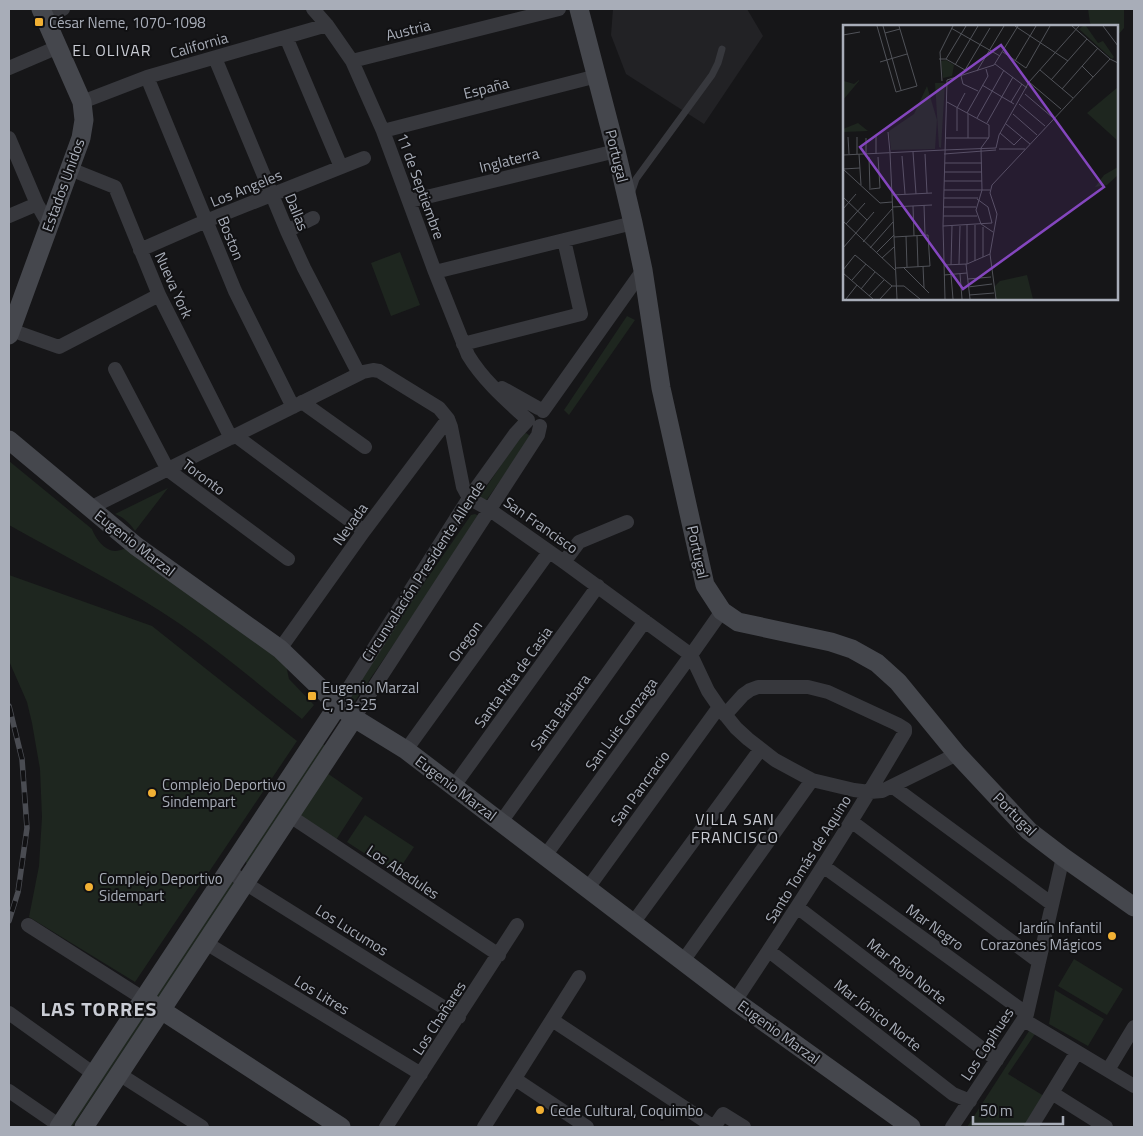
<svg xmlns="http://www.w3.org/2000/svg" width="1143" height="1136" font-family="'Titillium Web',sans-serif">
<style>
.built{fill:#222225}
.green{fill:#1e261f}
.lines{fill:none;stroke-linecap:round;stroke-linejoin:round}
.service{stroke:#37383d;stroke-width:7}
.minor{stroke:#37383d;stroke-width:14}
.secondary{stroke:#45474d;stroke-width:19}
.rail-casing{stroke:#4a4c52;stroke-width:5.5}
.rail{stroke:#111113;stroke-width:4;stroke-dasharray:11;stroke-linecap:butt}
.poi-dot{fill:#f2b134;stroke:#111113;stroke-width:2}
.labels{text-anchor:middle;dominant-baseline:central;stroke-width:4;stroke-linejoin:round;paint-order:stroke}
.poi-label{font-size:15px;fill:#a8adb8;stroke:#111113;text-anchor:start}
.street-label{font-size:15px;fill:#a8adb8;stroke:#111113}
.neighbourhood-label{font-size:16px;letter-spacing:1px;fill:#c9ccd4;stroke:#111113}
.district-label{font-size:20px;font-weight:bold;letter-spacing:1px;fill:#c9ccd4;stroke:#111113}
.inset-road{fill:none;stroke:#505258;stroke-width:1}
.view{fill:#8446be;fill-opacity:0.15;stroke:#8446be;stroke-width:2.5}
.inset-edge{fill:none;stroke:#a8adb8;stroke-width:2.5}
</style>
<rect width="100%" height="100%" fill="#161618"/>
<!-- built -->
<path class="built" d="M613,9H747L763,36L704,124L626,74L611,35Z"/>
<!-- green -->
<path class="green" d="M1088,9H1124V28L1117,36V26H1093L1090,23Z
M400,252L420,305L391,316L371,263Z
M627,316L635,320L569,415L564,410Z
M526,433L529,435L530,439L485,502L479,498L522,434Z
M9,461L92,529C95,538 105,551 115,551C118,551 123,549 127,548L275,655L286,665L289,679L314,705L302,719C262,687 222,653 180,624C126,587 66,557 9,525Z
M168,488L135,531C130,523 123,517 115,514Z
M475,514L479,516L478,521L355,701L350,703L346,701V696L471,515Z
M9,575L152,626L297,741L135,982L29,917L39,866L42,817L40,769L32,723L27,702L9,661Z
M321,743L328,747L249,865L246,863V860Z
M327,773L363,798L336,840L298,816Z
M365,815L414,847L396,874L347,842Z
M230,881L233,882L234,885L157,1000L152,999Z
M1074,959L1123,989L1107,1015L1058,986Z
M1055,990L1104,1019L1088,1046L1049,1024Z
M141,1008L149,1012L72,1127H62Z
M1029,1031L1035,1034L1008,1074L1044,1096L1025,1127H967Z"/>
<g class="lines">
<!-- service -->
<path class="service" d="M631,194L636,179L712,75L718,63L722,49"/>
<!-- minor -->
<path class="minor" d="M313,9L327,25L352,61L383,131L435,272L468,355C483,380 506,400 528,420L515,434L469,498L338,705
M44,15L63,9
M286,37L341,167
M215,58L287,231L304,268L359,374
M352,61L559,9
M9,68L58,47
M147,77L235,291L293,407
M82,102L147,77L327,25
M383,131L597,76
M9,138L37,204L49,225
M70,169L115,187L159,295L231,438
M410,201L616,151
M9,216L37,204
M287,231L313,218
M140,250L206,221L364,158
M435,272L633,223
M11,330L59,347L159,295
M463,344L581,314L564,240
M115,369L168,470L288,559
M502,388L538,408
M302,402L365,447
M543,411L643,270
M236,436L364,531
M90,508L363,372L373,370L379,371L439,408L448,419L451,427L463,487L469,498L490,510L564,562L691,655L708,691L719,707L736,728L748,739L775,760L812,780L854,790L870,792L882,791L957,754
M564,562L579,542L627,522
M280,649L364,531L448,419
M725,715L743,695L750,690L758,687H808L828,692L897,724L905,729V732C851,824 794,913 735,1001
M354,718L538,435L540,426
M406,750L549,552
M454,786L598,586
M892,786L1052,904
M290,816L499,955
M851,821L1039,962
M501,822L645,621
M545,856L691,655L722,611
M823,866L1027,1014
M229,870L245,883L459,1017
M588,888L719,707
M797,907L997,1060
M633,923L760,750
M28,925L144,999
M206,943L421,1074
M769,951L953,1094L970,1101
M683,961L812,780
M9,1013L94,1074
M552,1020L714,1127L723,1114L744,1127
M1024,1020L1134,1086
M1108,1070L1134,1027
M119,1074L202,1127
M515,1079L587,1127
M9,1091L60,1126
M1052,1093L1106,1127
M386,1127L517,925
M484,1127L579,977
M952,1127L1027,1014L1063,857
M1031,1127L1077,1052"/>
<!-- secondary -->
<path class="secondary" d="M579,9L616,151L633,223L643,270L661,388L705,585L722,611L738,622L831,642L852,649L877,663L898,682L957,754L1029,831L1063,857L1134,907
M9,335L81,138L84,120L82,102L41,9
M9,440L136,546L280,649L338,705L354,718L406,750L735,1001L911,1127
M152,1004L341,1127
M59,1127L338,705
M84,1127L354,718"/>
<!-- rail casing -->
<g class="rail-casing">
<path id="rail" d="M9,706L22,759L27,828L18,892L9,921"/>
</g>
<!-- rail -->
<use href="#rail" class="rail"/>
</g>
<!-- markers -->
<g class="poi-dot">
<rect x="34" y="17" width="10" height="10" rx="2.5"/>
<rect x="307" y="691" width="10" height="10" rx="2.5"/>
<circle cx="152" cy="793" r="5"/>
<circle cx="89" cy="887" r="5"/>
<circle cx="1112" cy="936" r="5"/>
<circle cx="540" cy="1110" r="5"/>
</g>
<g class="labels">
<!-- poi labels -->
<g class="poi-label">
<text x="49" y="22">César Neme, 1070-1098</text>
<text x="322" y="687">Eugenio Marzal<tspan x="322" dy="17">C, 13-25</tspan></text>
<text x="162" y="784">Complejo Deportivo<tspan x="162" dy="17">Sindempart</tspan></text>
<text x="99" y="878">Complejo Deportivo<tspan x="99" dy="17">Sidempart</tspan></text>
<text x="1102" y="927" text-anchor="end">Jardín Infantil<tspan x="1102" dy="17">Corazones Mágicos</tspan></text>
<text x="550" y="1110">Cede Cultural, Coquimbo</text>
</g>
<!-- street labels -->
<g class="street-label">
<text transform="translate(408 30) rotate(-14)">Austria</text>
<text transform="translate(199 45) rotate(-16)">California</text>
<text transform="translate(486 88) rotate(-14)">España</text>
<text transform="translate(617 156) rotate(76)">Portugal</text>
<text transform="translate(509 160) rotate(-14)">Inglaterra</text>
<text transform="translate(63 185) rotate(-70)">Estados Unidos</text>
<text transform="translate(421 186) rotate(70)">11 de Septiembre</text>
<text transform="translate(246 188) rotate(-22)">Los Angeles</text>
<text transform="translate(297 212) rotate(68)">Dallas</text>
<text transform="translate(231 238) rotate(68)">Boston</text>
<text transform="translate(174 285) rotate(66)">Nueva York</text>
<text transform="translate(204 477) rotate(37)">Toronto</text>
<text transform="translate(350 524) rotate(-54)">Nevada</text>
<text transform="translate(541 525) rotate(35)">San Francisco</text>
<text transform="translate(135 543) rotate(38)">Eugenio Marzal</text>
<text transform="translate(698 552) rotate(78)">Portugal</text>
<text transform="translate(423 571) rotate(-57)">Circunvalación Presidente Allende</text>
<text transform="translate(465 641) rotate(-54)">Oregon</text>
<text transform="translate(513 677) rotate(-54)">Santa Rita de Casia</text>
<text transform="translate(560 712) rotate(-54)">Santa Bárbara</text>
<text transform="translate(621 724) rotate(-54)">San Luis Gonzaga</text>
<text transform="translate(456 788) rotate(37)">Eugenio Marzal</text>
<text transform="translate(640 788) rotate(-54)">San Pancracio</text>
<text transform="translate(1015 814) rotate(45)">Portugal</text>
<text transform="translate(808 859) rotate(-58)">Santo Tomás de Aquino</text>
<text transform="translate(403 872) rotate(34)">Los Abedules</text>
<text transform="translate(935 927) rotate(36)">Mar Negro</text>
<text transform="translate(352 930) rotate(32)">Los Lucumos</text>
<text transform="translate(907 971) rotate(38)">Mar Rojo Norte</text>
<text transform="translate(322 995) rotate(31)">Los Litres</text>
<text transform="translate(878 1015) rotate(38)">Mar Jónico Norte</text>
<text transform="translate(439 1018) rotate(-57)">Los Chañares</text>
<text transform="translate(779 1032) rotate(36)">Eugenio Marzal</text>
<text transform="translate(987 1044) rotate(-57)">Los Copihues</text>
</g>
<!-- neighbourhood labels -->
<g class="neighbourhood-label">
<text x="112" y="50">EL OLIVAR</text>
<text x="735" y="819">VILLA SAN<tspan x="735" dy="18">FRANCISCO</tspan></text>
</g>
<!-- district labels -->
<g class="district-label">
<text x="99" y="1008">LAS TORRES</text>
</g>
</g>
<!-- overview -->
<g transform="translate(843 25)">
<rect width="275" height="275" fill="#161618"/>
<path d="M240,1H243L255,18L260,16L271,32L269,34L236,4ZM103,35L111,40L109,51L100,53L98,36ZM16,55V56L0,75L1,56L11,59ZM92,58H102L98,123L96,122ZM84,61L94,95L92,124L48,125L46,106L71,89ZM275,62V116L244,88ZM15,98L25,106L0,107V104ZM275,142V150L264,160L252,162L261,150ZM184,250L190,274H153L151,262L157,256Z" fill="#1e261f"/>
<path class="inset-road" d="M34,1L53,67L74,61L56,1M40,1L58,65M172,1L225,36M229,1L267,34M260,1L275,21M108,3L157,31M42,8L57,4M0,10L17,7M160,27L183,43L207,1M96,34H103L122,45L147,3M103,34L123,1M172,36L193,1M37,37L64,29M152,39L184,63M112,40L135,1M239,41L250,52M197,45L230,73M134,46L161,1M118,51L120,59L135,66M208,55L244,14M99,56L97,27L110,1M186,57L218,84M139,60L171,79M219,64L255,23M182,69L209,92M104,77L146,100V112L138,123L139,165L133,185L138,199L150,207M168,77L179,59M176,79L202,101M124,88L145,51L143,44M170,89L194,110M134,93L161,45M144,98L170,52M163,99L187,119M114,106V83L122,68M45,107L47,127M157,108L171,120L179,112M33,110V129M5,112L6,129M14,112V129M23,113V129M103,113H146M125,113V89M156,124H182M101,125L153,123L156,110L186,57L236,1M70,127L73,169M47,128L54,274M16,129L18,160M82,129L84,168M101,129L153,125M0,130L101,125M59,131L62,169M26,132L27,165M102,138H139M0,144L37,178L49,177M0,144L17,143M102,147H139M101,156H139M28,164L37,163L35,132M101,165H147M49,170L89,168M0,172L24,195M101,173H135M81,180L82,210M70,181L71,211M49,182L89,180M101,182H133M0,184L13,169M100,191H134M0,196L52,245M3,199L22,178M124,200V239M100,201L149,198L145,182L134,174M63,211L64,242M74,211L75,242M51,212L85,210L87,241L53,243M20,217L49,184M0,223L31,187M27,223L50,197M33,228L51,210M140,232V202M39,233L51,222M132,236V200M116,239L117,201M123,239L127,274M101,240L124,239L147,229M108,240L109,201M80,241L81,263M60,242L86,268M0,245L12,230L49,261H61L77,274M0,248L30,274M117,249L119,274M101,250L124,248M108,250L110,274M125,254L148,252M9,255L23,239M125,262L149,259M18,264L32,247M126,270L151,268M26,271L41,255M3,274L14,260M37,274L49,261M102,274L100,201L104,55L151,40L175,1M153,274L147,229L154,189L147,168L149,160L267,34L275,38"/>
<path class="view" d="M158,20L261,162L120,264L17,122Z"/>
<rect width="275" height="275" class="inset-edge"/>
</g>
<!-- border -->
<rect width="1143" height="1136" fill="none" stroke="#a8adb8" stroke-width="20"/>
<!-- scale -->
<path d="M973 1116v8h90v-8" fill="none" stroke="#a8adb8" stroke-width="2.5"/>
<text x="980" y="1116" font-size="15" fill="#a8adb8" stroke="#111113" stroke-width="4" paint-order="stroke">50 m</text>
</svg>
